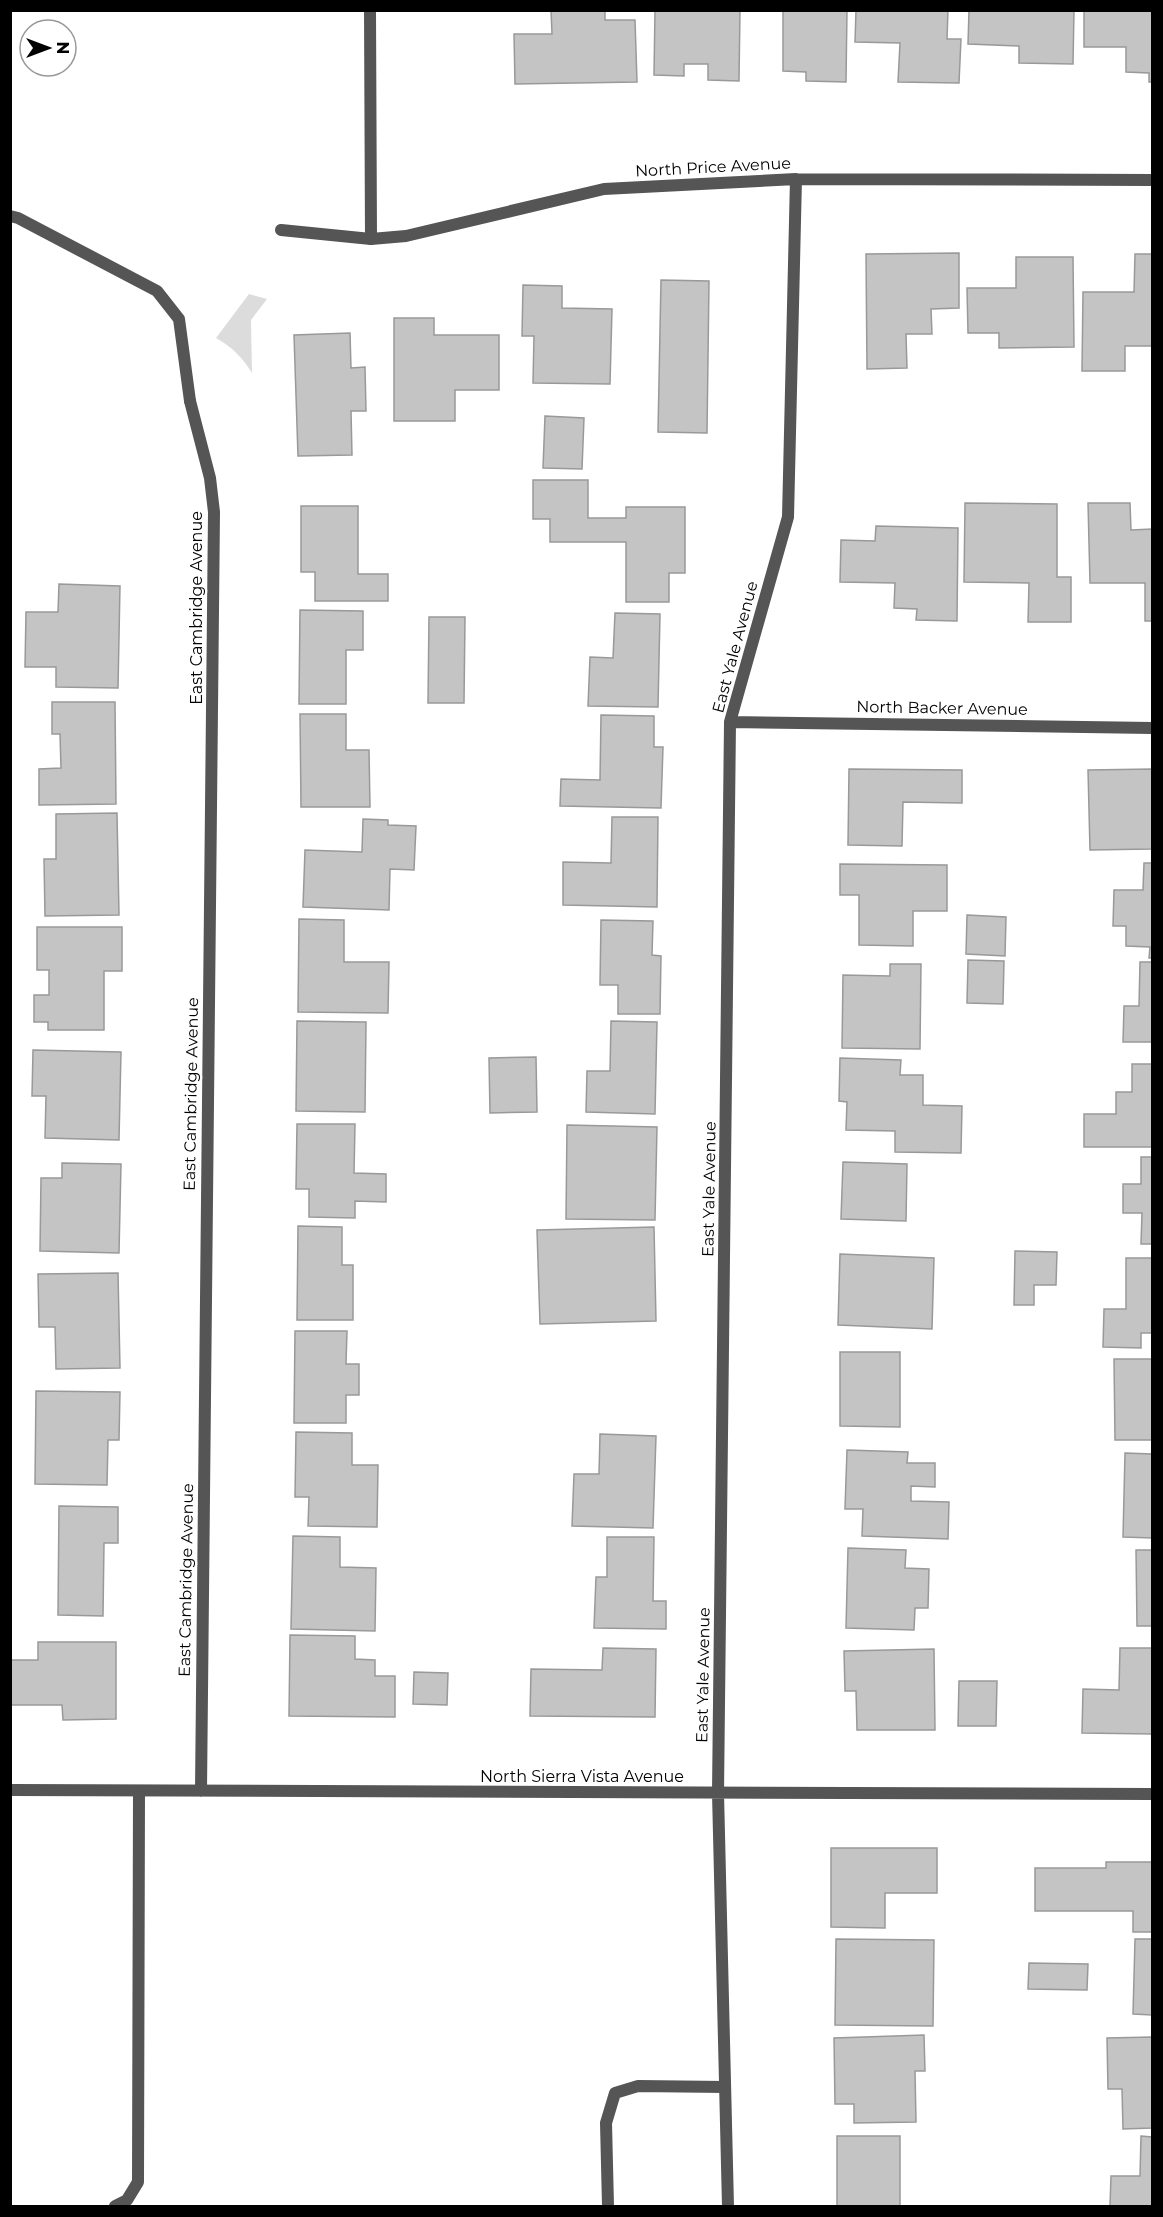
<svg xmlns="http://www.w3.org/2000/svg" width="1163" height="2217" font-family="Montserrat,sans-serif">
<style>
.green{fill:#dcdcdc}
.building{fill:#c4c4c4;stroke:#999;stroke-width:1.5}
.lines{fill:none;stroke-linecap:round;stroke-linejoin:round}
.service{stroke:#555;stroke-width:12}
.minor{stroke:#555;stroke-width:12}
.labels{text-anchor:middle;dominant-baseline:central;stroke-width:4.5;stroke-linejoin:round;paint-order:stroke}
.street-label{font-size:16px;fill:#000;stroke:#fff}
</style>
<rect width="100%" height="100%" fill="#fff"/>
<!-- green -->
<path class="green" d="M249,294L267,299L251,320L252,373C242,357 232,347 216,338Z"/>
<!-- building -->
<path class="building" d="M551,10H605V20H635L637,82L515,84L514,34H552Z
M655,10H740L739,81L708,80V64H684V76L654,75Z
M783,10H847L846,82L806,81V72L783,71Z
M856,10H948L947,39H961L959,83L898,82L900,43L855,42Z
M969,10H1074L1073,64L1019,63V46L968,44Z
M1084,10H1152V82H1149V73L1126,72V47H1084Z
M959,253V308L931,309L932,334H906L907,368L867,369L866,254Z
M1135,254H1152V346H1125V371H1082L1083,292H1134Z
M1016,257H1073L1074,347L999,348V333H968L967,288H1016Z
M661,280L709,281L707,433L658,432Z
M523,285L562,286V308L612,309L610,384L533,383L534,336H522Z
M394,318H434V335H499V390H455V421H394Z
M350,333L351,368L365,367L366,411H351L352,455L298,456L294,335Z
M545,416L584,418L582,469L543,468Z
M533,480H588V518H626V507H685V573H669V602H626V542H550V519H533Z
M965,503L1057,504V577H1071V622H1028L1029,583L964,582Z
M1088,503H1130L1131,530L1152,529V621H1145V583H1090Z
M301,506H358V574H388V601H315V572H301Z
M876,526L958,528L957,621L916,620L917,609L894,608L895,583L840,582L841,540L875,541Z
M59,584L120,586L118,688L56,687V667H25L26,612H58Z
M300,610L363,611V650H346V704H299Z
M615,613L660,614L658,707L588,706L590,657L613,658Z
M429,617H465L464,703H428Z
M52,702H115L116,804L39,805V769L61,768L60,734H52Z
M300,714H346V750H369L370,807H301Z
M601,715L654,716V747H663L661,808L560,806L561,779L600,780Z
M849,769L962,770V803L903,802L902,846L848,845Z
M1152,769V849L1090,850L1088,770Z
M117,813L119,915L45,916L44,859H56V814Z
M612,817H658L657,907L563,905V862L611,863Z
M363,819L388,820V825L416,826L414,870L390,869L389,910L303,907L305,850L362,852Z
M1144,863H1152V958H1149L1150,947L1126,946V926H1113L1114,890H1143Z
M840,864L947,865V911H913V946L859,945V895H840Z
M967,915L1006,917L1005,956L966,954Z
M299,919L344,920V962H389L388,1013L298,1012Z
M601,920L653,921L652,955L661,956L660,1014H618V985H600Z
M37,927H122V971H104V1030H48V1022H34V995H49V970H37Z
M968,960L1004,961L1003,1004L967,1003Z
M1140,962H1152V1042H1123L1124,1006H1139Z
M890,964H921L920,1049L842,1048L843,975L890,976Z
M297,1021L366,1022L365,1112L296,1111Z
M611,1021L657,1022L655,1114L586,1112L587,1071H610Z
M33,1050L121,1052L119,1140L45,1138L46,1096H32Z
M536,1057L537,1112L490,1113L489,1058Z
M840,1058L901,1060L900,1075H923V1105L962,1106L961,1153L895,1152V1131L846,1130L847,1102L839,1101Z
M1132,1064H1152V1147H1084V1114H1116V1092H1132Z
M297,1124H355L354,1173L386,1174V1202L355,1201V1218L309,1217V1189H296Z
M567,1125L657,1127L655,1220L566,1219Z
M1141,1157H1152V1244H1141L1142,1213H1123V1184H1141Z
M843,1162L907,1164L906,1221L841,1219Z
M62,1163L121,1164L119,1253L40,1251L41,1178H62Z
M298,1226L342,1227V1265H353V1320H297Z
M654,1227L656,1321L540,1324L537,1230Z
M1015,1251L1057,1252L1056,1285H1034V1305H1014Z
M840,1254L934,1258L932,1329L838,1325Z
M1126,1258H1152V1333H1141V1348L1103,1347L1104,1309H1126Z
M118,1273L120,1368L56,1369L55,1327H39L38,1274Z
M295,1331H347L346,1364H359V1395H346V1423H294Z
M840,1352H900V1427L840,1426Z
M1114,1359H1152V1440H1115Z
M36,1391L120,1392L119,1440H108L107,1485L35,1484Z
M296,1432L352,1433V1465H378L377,1527L308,1526L309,1497H295Z
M600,1434L656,1436L653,1528L572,1526L574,1474H599Z
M847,1450L908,1452L907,1463H935V1487L911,1486V1501L949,1502L948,1539L862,1536L863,1509H845Z
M1125,1453L1152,1454V1538L1123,1537Z
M59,1506L118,1507V1543H104L103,1616L58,1615Z
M293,1536L340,1537V1567L376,1568L375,1631L291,1629Z
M607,1537H654L653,1601H666V1629L594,1628L596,1577H607Z
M848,1548L906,1550L905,1568L929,1569L928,1608H915L914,1630L846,1628Z
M1136,1550H1152V1626H1137Z
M290,1635L355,1636V1659L375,1660V1676H395V1717L289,1716Z
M38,1642H116V1719L63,1720L62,1705H10V1660H38Z
M603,1648L656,1649L655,1717L530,1716L531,1669L602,1670Z
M1120,1648H1152V1734L1082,1733L1083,1689L1119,1690Z
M934,1649L935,1730H857L856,1691H845L844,1651Z
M414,1672L448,1673L447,1705L413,1704Z
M959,1681H997L996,1726H958Z
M831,1848H937V1893H885V1928L831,1927Z
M1106,1862H1152V1932H1133V1911H1035V1868H1106Z
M836,1939L934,1940L933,2026L835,2025Z
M1135,1939H1152V2015L1133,2014Z
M1029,1963L1088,1964L1087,1990L1028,1989Z
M924,2035L925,2071H915L916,2122L854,2123V2104H835L834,2038Z
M1152,2037V2128L1123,2129L1122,2089H1108L1107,2038Z
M837,2136H900V2206H837Z
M1141,2136L1152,2137V2206H1110L1111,2176H1140Z"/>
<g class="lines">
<!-- service -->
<path class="service" d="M370,10L371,239
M10,216L18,218L157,291L179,319L190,401
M115,2206L127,2200L138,2182L139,1791
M608,2206L606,2123L615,2093L638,2086L725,2087"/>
<!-- minor -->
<path class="minor" d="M281,230L371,239L406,236L604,189L796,179L1152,180
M190,401L210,478L214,512L201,1791
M730,722L1152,728
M10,1790L1152,1794
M728,2206L718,1793L730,722L788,517L796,179"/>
</g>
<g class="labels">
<!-- street labels -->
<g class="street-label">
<text transform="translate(713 167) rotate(-3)">North Price Avenue</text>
<text transform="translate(196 608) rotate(-90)">East Cambridge Avenue</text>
<text transform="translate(735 647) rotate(-75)">East Yale Avenue</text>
<text transform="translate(942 708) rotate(1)">North Backer Avenue</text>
<text transform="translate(191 1094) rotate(-89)">East Cambridge Avenue</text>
<text transform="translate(709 1189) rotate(-89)">East Yale Avenue</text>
<text transform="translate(186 1580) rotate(-89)">East Cambridge Avenue</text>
<text transform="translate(703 1675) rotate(-89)">East Yale Avenue</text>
<text x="582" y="1776">North Sierra Vista Avenue</text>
</g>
</g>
<!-- border -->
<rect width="1163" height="2217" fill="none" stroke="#000000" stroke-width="24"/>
<!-- north arrow -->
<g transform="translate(48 48) rotate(90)"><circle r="28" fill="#ffffff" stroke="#999999" stroke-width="1.5"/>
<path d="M0-4.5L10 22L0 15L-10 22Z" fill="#000000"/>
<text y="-9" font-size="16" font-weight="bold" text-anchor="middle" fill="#000000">N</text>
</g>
</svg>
